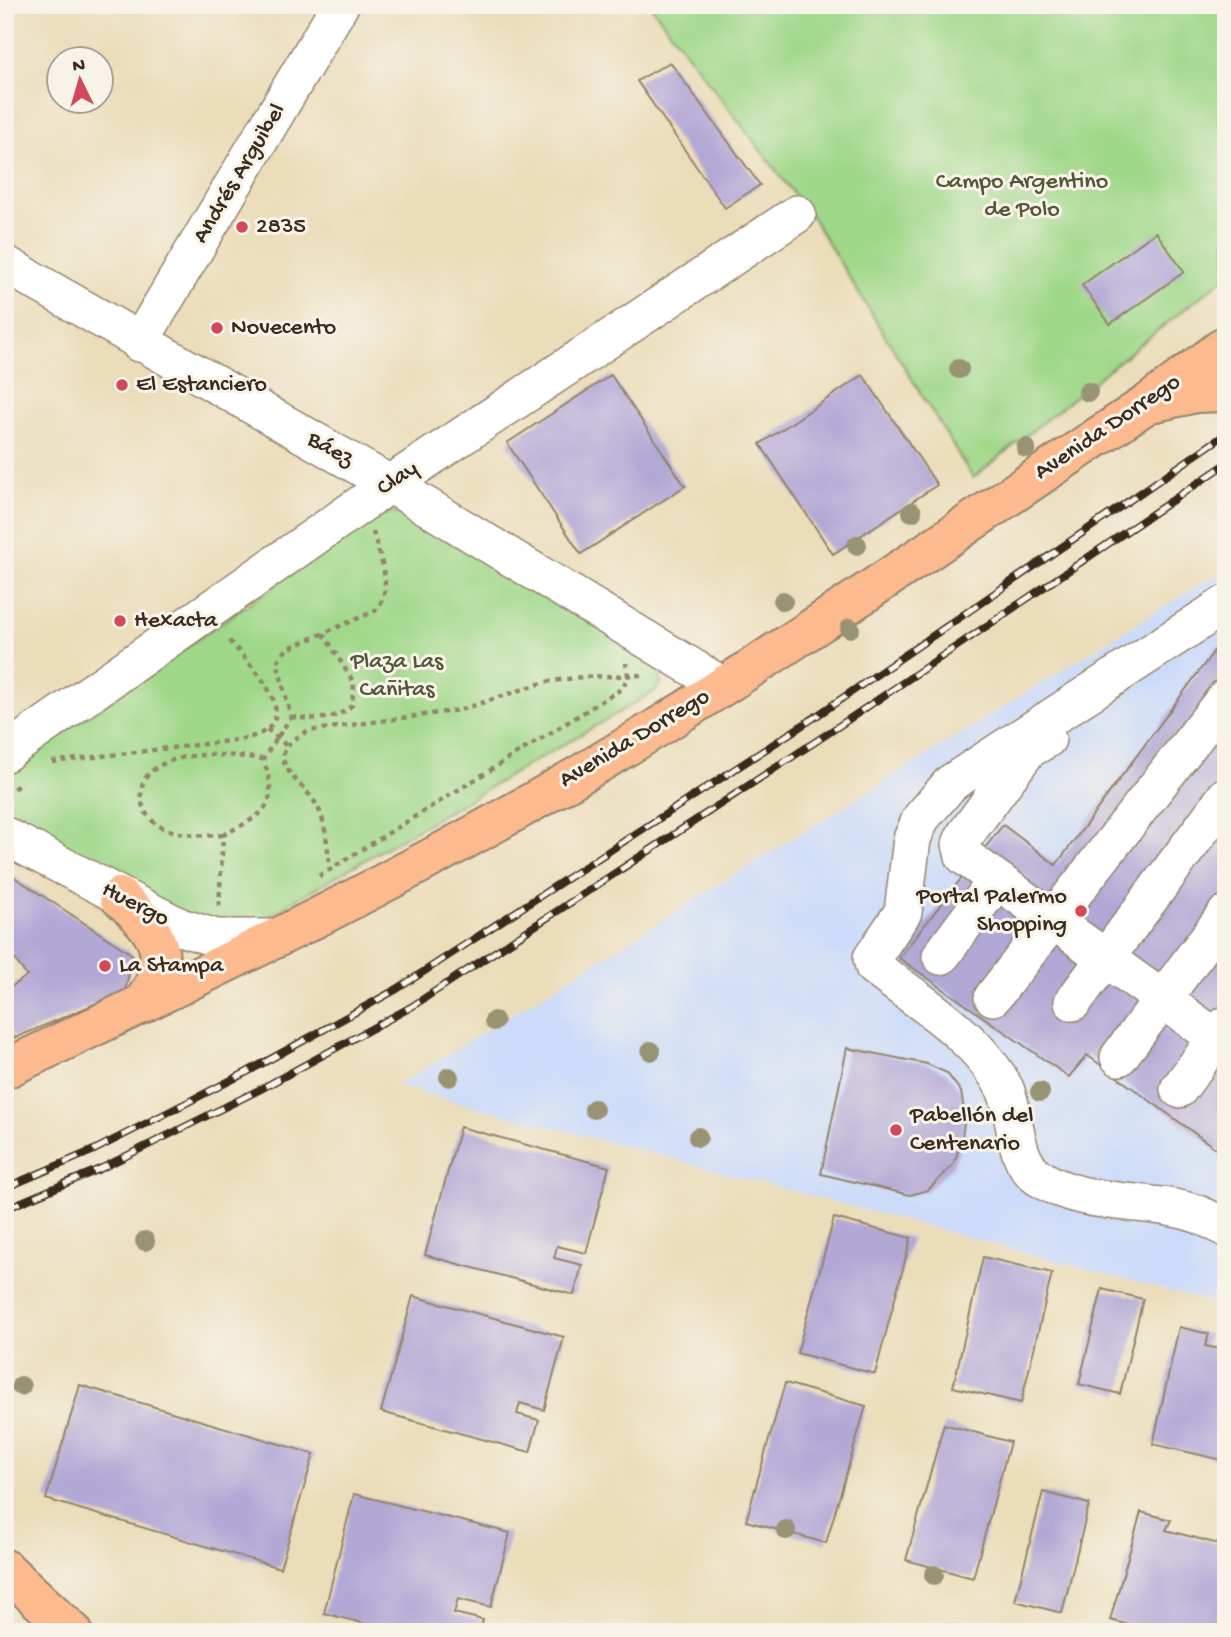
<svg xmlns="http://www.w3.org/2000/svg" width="1231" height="1637" font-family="'Gochi Hand',sans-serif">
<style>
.built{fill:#ccdbf9}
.green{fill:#a0d88a;stroke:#6e8154;stroke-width:2}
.building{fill:#b2a8d6}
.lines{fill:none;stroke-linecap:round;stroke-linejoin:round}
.minor-casing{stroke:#93846c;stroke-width:40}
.major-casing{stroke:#93846c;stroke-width:42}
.path{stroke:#93846c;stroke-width:4.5;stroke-dasharray:5 5;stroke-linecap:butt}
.minor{stroke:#fff;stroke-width:37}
.major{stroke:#fcba8e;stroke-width:38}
.rail-casing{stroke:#3b2a1e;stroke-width:8}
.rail{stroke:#f7f3e8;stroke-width:5;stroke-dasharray:16;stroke-linecap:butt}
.tree{fill:#989373}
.poi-dot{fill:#d1495b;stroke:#f7f3e8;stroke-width:2.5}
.labels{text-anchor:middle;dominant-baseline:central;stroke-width:6;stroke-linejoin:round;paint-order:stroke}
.street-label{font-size:24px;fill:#3b2a1e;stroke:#f7f3e8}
.park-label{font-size:24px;fill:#545639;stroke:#f7f3e8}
.poi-label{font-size:24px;fill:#3b2a1e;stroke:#f7f3e8;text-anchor:start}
</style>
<rect width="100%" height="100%" fill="#f7f3e8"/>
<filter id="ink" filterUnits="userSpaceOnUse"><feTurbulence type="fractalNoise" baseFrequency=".0143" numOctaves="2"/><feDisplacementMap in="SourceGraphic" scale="14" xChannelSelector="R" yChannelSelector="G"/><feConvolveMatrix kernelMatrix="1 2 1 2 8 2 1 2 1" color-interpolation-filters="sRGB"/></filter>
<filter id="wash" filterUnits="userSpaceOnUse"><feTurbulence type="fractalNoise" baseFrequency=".00686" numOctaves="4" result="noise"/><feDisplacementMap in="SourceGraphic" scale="28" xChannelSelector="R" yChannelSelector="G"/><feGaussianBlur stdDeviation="1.57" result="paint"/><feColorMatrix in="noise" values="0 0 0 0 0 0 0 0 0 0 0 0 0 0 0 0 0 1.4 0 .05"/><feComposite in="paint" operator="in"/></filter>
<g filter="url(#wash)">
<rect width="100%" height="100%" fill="#ebddba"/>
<!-- built -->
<path class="built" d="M1226,568V1306L397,1086Z"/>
<!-- green -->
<path class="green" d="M650,5H1226V276L973,478L813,219Z
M392,512L410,517L659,664L661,684L654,692L242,931L224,935L5,820V773L373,517Z"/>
<g id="blocks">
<!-- building -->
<path class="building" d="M670,62L760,185L725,208L637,81Z
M1156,232L1184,272L1110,324L1082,285Z
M611,375L685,486L581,554L507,443Z
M863,375L937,485L833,554L760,444Z
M1226,645V1156L1087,1055L1069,1077L899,958L1003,825L1056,865L1217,647Z
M5,871L133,955L125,991L15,1038L5,1022V991L27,976L5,946Z
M847,1048L927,1064L947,1073L961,1092L965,1116L961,1144L953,1165L928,1190L910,1195L821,1174Z
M460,1127L609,1167L586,1253L557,1246L554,1258L582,1265L574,1295L425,1255Z
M834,1218L911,1238L875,1374L797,1353Z
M983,1257L1052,1273L1021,1403L953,1387Z
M1102,1289L1143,1299L1120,1394L1079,1384Z
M413,1296L564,1337L544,1410L520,1403L517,1414L539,1420L530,1452L381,1412Z
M1179,1327L1209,1334L1205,1346L1226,1350V1461L1153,1444Z
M785,1383L866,1406L826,1543L746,1521Z
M80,1385L314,1454L280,1568L46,1499Z
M944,1424L1010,1442L973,1578L906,1560Z
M1043,1492L1089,1504L1062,1613L1015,1601Z
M354,1494L510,1533L491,1607L458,1599L454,1613L483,1620L480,1632H396L324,1613Z
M1141,1512L1171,1520L1166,1530L1226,1546V1632H1156L1110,1620Z"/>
</g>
</g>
<g filter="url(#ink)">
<use href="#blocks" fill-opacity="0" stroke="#93846c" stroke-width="2"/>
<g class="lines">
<!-- minor casing -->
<g class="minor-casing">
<path id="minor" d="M5,264L390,484L723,686
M139,343L340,5
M1226,604L951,783L921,818L912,839L903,912L872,958L874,967C919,1002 978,1036 1005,1089C1017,1115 1012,1159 1038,1177C1083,1208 1147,1197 1197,1214C1207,1217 1217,1224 1226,1228
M1047,739L1028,750L965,835L961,844L964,856L1226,1045
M5,753L390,484L797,214
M5,836L180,927L216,938H274
M941,956L997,880
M993,997L1226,697
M1073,1002L1226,796
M1119,1057L1226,914
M1179,1089L1226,1025"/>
</g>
<!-- major casing -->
<g class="major-casing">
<path id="major" d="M1156,402L1196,393L1226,392
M119,897C158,931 176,957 142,1004
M5,1069C223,966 442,861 647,734C817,629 981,514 1147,404L1226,345
M5,1569L73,1632"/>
</g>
<!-- path -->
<path class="path" d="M291,717C313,719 335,722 352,705L354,683L323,633
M267,729L288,747
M52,762L238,740C317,727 251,666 226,637
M5,794L22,783
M223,835C193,837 142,835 141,795C141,784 146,774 156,768C185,749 230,755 263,759
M330,872C328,852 327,831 320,812C309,781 251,761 308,731L460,710L545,682L582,677L642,675
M319,876L623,688L628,675L626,663
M219,906L223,835C264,814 281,808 263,759L291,717L277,662L287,649L375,611C395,589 380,559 373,532"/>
<!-- minor -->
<use href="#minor" class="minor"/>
<!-- major -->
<use href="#major" class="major"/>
<!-- rail casing -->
<g class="rail-casing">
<path id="rail" d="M5,1188L94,1150L247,1072L397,989L815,717L1226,434
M5,1209L102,1168L259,1090L411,1007L827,734L1226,464"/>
</g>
<!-- rail -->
<use href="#rail" class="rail"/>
</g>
<!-- trees -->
<g class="tree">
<circle cx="959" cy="369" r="10"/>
<circle cx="1088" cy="392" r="10"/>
<circle cx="1026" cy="448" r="10"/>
<circle cx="912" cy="512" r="10"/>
<circle cx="857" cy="545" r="10"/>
<circle cx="783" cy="601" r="10"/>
<circle cx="850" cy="628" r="10"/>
<circle cx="494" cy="1021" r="10"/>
<circle cx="651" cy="1051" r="10"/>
<circle cx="449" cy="1077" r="10"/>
<circle cx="1040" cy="1092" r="10"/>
<circle cx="594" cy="1109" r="10"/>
<circle cx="698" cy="1137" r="10"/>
<circle cx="145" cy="1241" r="10"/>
<circle cx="21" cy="1386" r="10"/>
<circle cx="786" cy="1530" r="10"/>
<circle cx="934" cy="1575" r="10"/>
</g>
</g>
<!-- markers -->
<g class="poi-dot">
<circle cx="242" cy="227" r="7"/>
<circle cx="217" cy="328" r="7"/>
<circle cx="122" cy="385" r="7"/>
<circle cx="120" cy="621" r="7"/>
<circle cx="1081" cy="911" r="7"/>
<circle cx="105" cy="966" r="7"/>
<circle cx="896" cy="1130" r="7"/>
</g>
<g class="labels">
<!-- street labels -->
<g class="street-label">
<text transform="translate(240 174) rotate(-59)">Andrés Arguibel</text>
<text transform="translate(1108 428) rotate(-34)">Avenida Dorrego</text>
<text transform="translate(330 450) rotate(29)">Báez</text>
<text transform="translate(398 479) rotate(-34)">Clay</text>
<text transform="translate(635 739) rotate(-31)">Avenida Dorrego</text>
<text transform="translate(135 905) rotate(27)">Huergo</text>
</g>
<!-- park labels -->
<g class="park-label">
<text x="1022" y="182">Campo Argentino<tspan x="1022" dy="28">de Polo</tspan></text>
<text x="397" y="662">Plaza Las<tspan x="397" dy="28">Cañitas</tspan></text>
</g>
<!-- poi labels -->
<g class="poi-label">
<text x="256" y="227">2835</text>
<text x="231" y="328">Novecento</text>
<text x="136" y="385">El Estanciero</text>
<text x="134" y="621">Hexacta</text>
<text x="1067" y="897" text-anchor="end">Portal Palermo<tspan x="1067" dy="28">Shopping</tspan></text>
<text x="119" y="966">La Stampa</text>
<text x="910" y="1116">Pabellón del<tspan x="910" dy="28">Centenario</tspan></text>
</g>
</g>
<!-- margin -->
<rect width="1231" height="1637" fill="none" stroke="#f7f3e8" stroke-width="28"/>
<!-- north arrow -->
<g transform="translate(80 80) rotate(355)"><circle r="33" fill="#f7f3e8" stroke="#aca397" stroke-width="2"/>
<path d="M0-5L12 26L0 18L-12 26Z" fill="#d1495b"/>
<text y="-10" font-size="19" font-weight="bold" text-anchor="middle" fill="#3b2a1e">N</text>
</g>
</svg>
